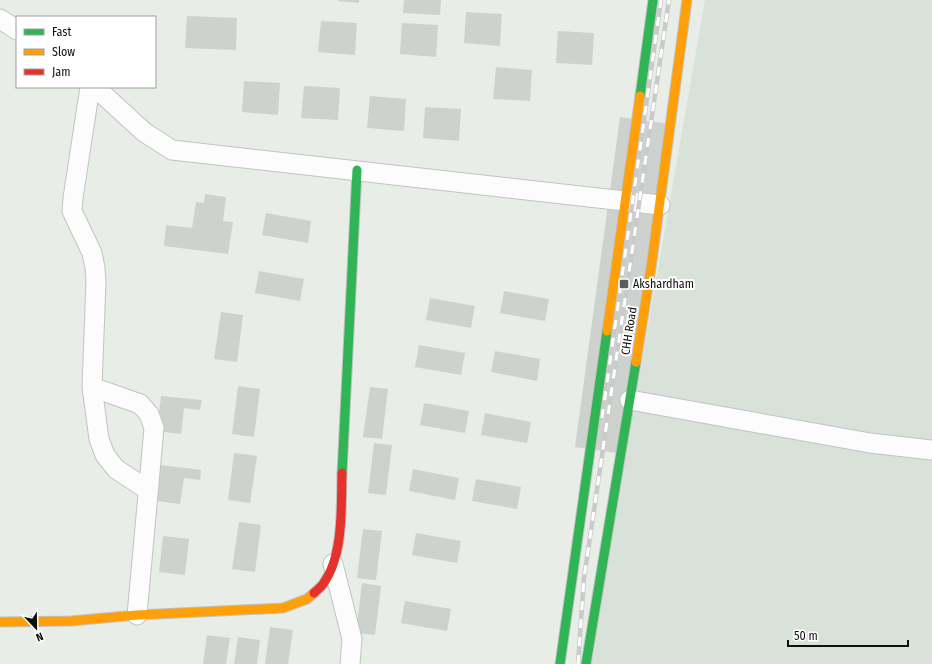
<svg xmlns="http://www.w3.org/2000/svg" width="932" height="664" font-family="'Fira Sans Condensed',sans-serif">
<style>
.built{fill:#d8e2d9}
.building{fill:#ced2ce}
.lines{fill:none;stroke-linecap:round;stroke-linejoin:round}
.street-casing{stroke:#c0c4c1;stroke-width:21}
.fast-casing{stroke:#c0c4c1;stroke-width:11}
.slow-casing{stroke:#c0c4c1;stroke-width:11}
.jam-casing{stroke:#c0c4c1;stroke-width:11}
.street{stroke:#fcfcfc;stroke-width:19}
.fast{stroke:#30b455;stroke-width:9}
.slow{stroke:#ff9f0a;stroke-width:9}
.jam{stroke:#e5322d;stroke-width:9}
.rail-casing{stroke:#c9cac9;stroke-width:4.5}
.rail{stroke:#fff;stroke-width:3;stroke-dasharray:9;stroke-linecap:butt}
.poi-dot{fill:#5a5d5a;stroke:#fff;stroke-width:1.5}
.labels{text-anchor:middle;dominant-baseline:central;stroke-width:4;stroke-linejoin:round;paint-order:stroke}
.poi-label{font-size:12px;fill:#0d100d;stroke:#fff;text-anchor:start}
.street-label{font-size:12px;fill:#0d100d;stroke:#fff}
</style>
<rect width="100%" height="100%" fill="#e8ede8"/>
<!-- built -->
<path class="built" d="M705,0H932V664H589Z"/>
<!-- building -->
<path class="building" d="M338,0H359V3L338,1Z
M404,0H441L440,15L403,13Z
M466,12L502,14L500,46L464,43Z
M187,16L237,18L236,50L185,48Z
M321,21L357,23L355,55L318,52Z
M402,23L438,25L436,57L400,54Z
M558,31L594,33L592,65L556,63Z
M496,67L532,70L530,101L493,99Z
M244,81L280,83L278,115L242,112Z
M304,86L340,88L338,120L301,118Z
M370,96L406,99L404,131L367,128Z
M425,107L461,109L459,141L423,138Z
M620,117L670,124L624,454L575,447Z
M205,194L226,197L223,221L233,222L228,254L164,246L166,225L192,228L196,202L204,203Z
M266,213L311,221L308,243L262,235Z
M259,271L304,279L300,301L255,293Z
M504,291L549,299L545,321L500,313Z
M430,298L475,306L471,328L426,320Z
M221,312L243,315L237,362L214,359Z
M419,345L465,353L461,375L415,367Z
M495,351L540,359L537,381L491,372Z
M238,386L260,389L254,437L232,434Z
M370,387L388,389L382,439L363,437Z
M161,396L202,400L200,410L184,408L181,434L157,431Z
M424,403L469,411L465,433L420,425Z
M485,413L531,422L527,443L481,435Z
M374,443L392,445L386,495L368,493Z
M234,453L257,456L250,503L228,500Z
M161,465L201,470L200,480L184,478L180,504L157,501Z
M413,469L459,478L455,500L409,491Z
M476,479L521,487L517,509L472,501Z
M239,522L261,525L255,572L232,569Z
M363,529L382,531L376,580L357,578Z
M416,533L461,541L457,563L412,555Z
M163,536L189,539L185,575L159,572Z
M362,583L381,586L375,635L356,633Z
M405,601L451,609L447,631L401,623Z
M270,627L293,630L288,664H265Z
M207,635L230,638L226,664H203Z
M238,637L260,640L257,664H234Z"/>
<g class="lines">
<!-- street casing -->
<g class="street-casing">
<path id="street" d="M0,19L17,30
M90,87L73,198L72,211L92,253L95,268L96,281L92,387L99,439L105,455L116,469L148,490
M95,87L144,132L172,150L660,205
M92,387L140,404L149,414L154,428L137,615
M630,400L870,443L932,450
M333,564L352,639L350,664"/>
</g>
<!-- fast casing -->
<g class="fast-casing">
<path id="fast" d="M640,96L653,0
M342,473L357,170
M560,664L607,331
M586,664L636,362"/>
</g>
<!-- slow casing -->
<g class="slow-casing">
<path id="slow" d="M607,331L640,96
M636,362L651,268L687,0
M0,622L71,621L137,615L283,608L307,599L314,593"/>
</g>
<!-- jam casing -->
<g class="jam-casing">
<path id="jam" d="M314,593C317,590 321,587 323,584C344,556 341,506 342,473"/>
</g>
<!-- street -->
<use href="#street" class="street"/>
<!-- fast -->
<use href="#fast" class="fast"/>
<!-- slow -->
<use href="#slow" class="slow"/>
<!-- jam -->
<use href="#jam" class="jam"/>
<!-- rail casing -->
<g class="rail-casing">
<path id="rail" d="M602,418L661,0
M578,664L584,578L669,0"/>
</g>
<!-- rail -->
<use href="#rail" class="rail"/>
</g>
<!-- markers -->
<rect class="poi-dot" x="619" y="279" width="10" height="10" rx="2"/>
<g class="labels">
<!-- poi labels -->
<g class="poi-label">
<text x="633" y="284">Akshardham</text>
</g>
<!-- street labels -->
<g class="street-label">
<text transform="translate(629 331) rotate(-81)">CHH Road</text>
</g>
</g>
<!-- legend -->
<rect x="16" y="16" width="140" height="72" fill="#ffffff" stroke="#9e9f9e"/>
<rect x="24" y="29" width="20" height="6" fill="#30b455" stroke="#9e9f9e"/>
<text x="52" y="36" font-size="12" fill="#0d100d">Fast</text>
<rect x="24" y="49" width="20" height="6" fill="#ff9f0a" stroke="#9e9f9e"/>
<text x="52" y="56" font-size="12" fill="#0d100d">Slow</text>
<rect x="24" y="69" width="20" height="6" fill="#e5322d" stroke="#9e9f9e"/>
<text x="52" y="76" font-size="12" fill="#0d100d">Jam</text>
<!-- north arrow -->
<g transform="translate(36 628) rotate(158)" stroke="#ffffff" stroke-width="3" paint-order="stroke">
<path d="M0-3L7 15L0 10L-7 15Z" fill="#0d100d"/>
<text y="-6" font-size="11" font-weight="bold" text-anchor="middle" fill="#0d100d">N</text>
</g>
<!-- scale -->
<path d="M788 640v6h120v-6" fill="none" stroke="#0d100d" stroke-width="2"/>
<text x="794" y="640" font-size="12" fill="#0d100d" stroke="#ffffff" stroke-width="3" paint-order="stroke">50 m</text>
</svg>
